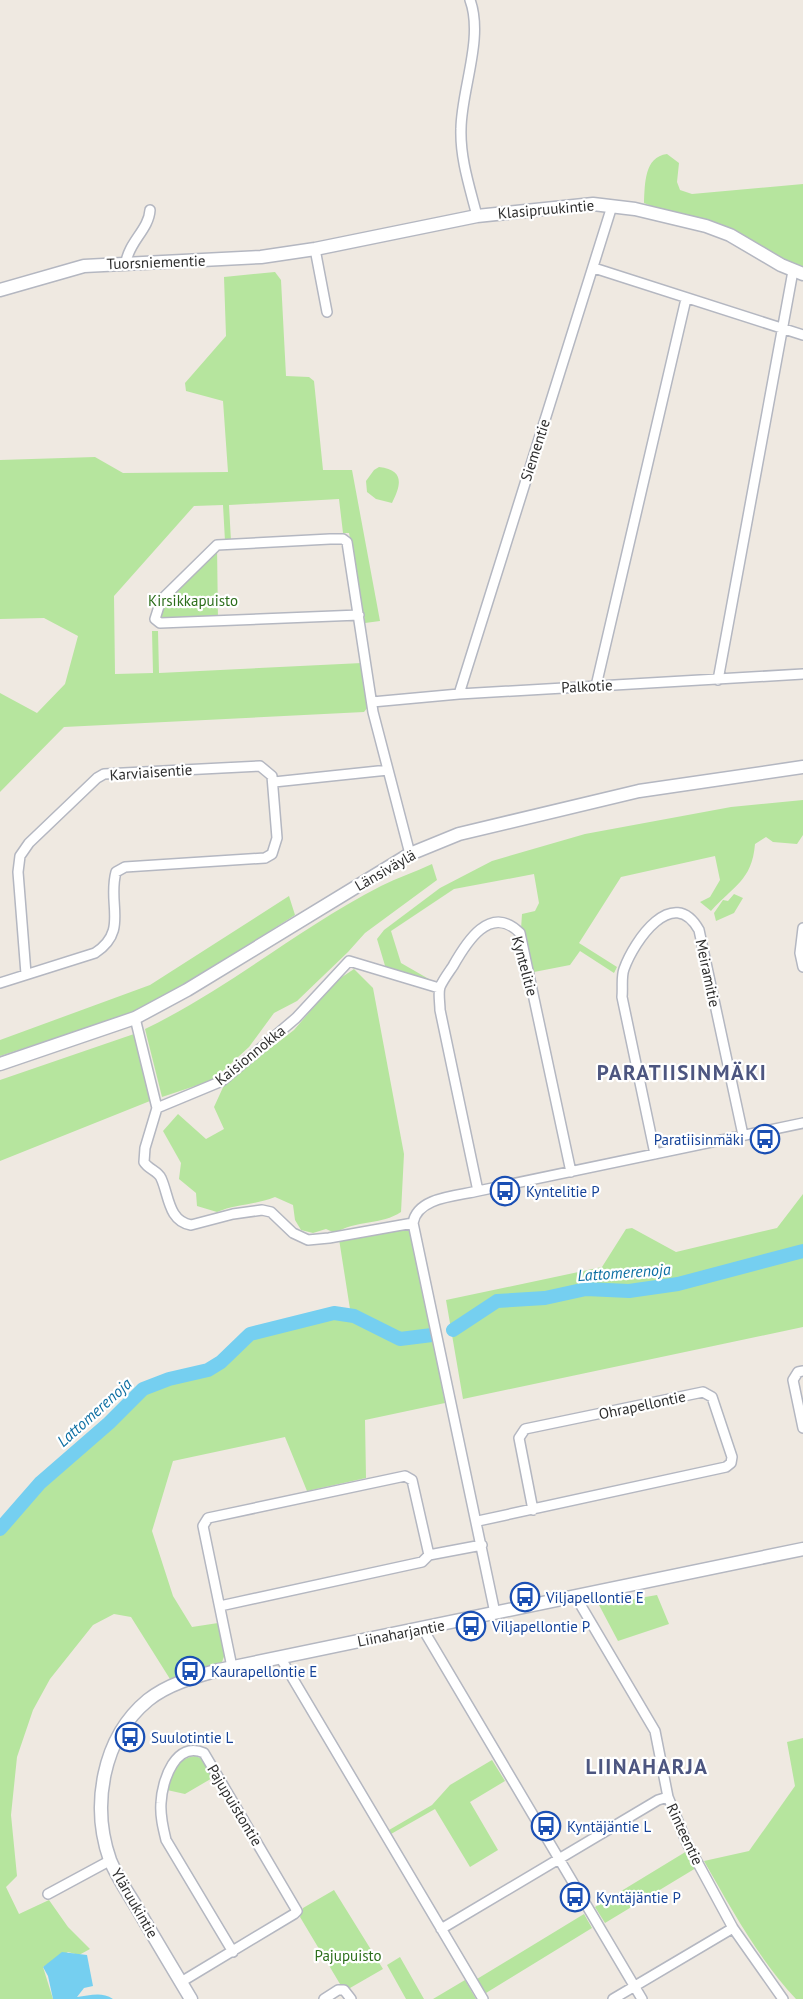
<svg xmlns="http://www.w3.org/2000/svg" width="803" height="1999" font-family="'PT Sans',sans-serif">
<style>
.green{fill:#b6e59e}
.water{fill:#75cff0}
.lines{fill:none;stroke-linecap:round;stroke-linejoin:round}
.river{stroke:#75cff0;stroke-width:14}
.minor-casing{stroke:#b4b7c1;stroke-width:12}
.secondary-casing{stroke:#b4b7c1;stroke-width:15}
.minor{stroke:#fff;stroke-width:9}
.secondary{stroke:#fff;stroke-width:12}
.labels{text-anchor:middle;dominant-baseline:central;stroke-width:4.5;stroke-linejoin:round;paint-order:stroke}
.street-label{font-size:15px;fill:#2e2e2e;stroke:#fff}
.park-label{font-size:15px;fill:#2c6e1b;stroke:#fff}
.transit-label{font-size:15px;fill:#164399;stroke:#fff;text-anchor:start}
.water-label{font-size:16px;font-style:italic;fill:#0d6fa3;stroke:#fff}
.district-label{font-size:21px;font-weight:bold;letter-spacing:1.5px;fill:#4d5680;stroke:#fff}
</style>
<rect width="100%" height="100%" fill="#efe9e1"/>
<!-- green -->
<path class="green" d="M667,154L679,163L677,182L680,190L692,194L803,184V268L644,203C645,184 644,157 667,154Z
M275,272L281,280L286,376L309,377L314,381L323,470H352L380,621L365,623L349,533H343L339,499L229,505L231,541H225L223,505L194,506L114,596L115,674L153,673L152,631H158L159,673L362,663L368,707L364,712L64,727L0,792V693L37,713L65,684L78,636L44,618L0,619V460L95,457L123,473L228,472L223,401L186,391L185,383L226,336L224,277Z
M379,467C405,470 401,485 392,503L376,499L367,492L366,481L374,470Z
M217,545L218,621L160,623L158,606Z
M803,800V835L797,844L773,842L766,837L755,844C752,881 733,886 711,911L700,902L710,897L720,880L715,856L621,877L579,943L617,967L614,973L580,951L570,965L534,972L521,929L522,914L535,911L539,903L534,874L454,889L391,931L401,963L434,982L386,969L377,939L384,930L440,888L492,861L585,834L731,807Z
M432,864L437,880L365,933L348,952L297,1001L274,1013L249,1047L213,1080L162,1097L145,1029C228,989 299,928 381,886C397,878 415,872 432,864Z
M734,894L743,898L734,913L716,921L714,913L723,900L728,901Z
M289,896L295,915L172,994L139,1011L0,1056V1040L150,985Z
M354,969L373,988L404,1154L401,1212C382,1225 356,1220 335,1233L326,1229L313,1233L301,1230L295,1220L293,1205L275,1197C255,1205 236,1204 217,1212L197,1206L196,1193L179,1179L181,1163L163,1131L178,1114L206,1139L224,1129L214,1107L225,1083L294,1030L336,981Z
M134,1034L150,1101L0,1161V1080Z
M803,1194V1327L463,1399L446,1300L602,1267L626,1229L632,1228L676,1252L777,1228Z
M404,1227L411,1231L432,1330C392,1339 385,1327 350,1309L339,1239Z
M340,1316L400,1341L433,1338L445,1403L365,1420L366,1478L307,1491L285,1437L173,1461L152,1531L173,1596L192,1627L218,1623L225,1654L222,1662L170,1679L131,1617L114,1614L93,1625L50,1679L33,1710L17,1757L11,1815L17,1876L6,1887L19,1914L49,1900L68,1927L90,1949L79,1955L68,1952L43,1967L53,1999H0V1535L26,1502L150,1389L205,1375L220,1366L243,1343L262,1333Z
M657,1595L669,1624L618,1641L599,1605Z
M803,1738V1999H796C758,1958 732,1910 704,1861L749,1851L795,1786L787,1742Z
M195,1756L203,1759L214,1777L185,1794L167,1790C171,1774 177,1758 195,1756Z
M492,1760L505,1781L470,1802L498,1850L470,1867L435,1809L391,1834L389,1830L432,1805L450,1785Z
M687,1851L696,1868L605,1923L595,1907Z
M334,1890L383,1969L350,1988L340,1984L300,1917L303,1908Z
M584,1914L592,1928L486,1993L477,1979Z
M400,1957L424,1999H406L387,1965Z
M465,1980L476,1999H433Z"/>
<!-- water -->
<path class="water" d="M62,1952L87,1955L93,1986L84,1988L77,1997C89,1996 101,1991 113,1999H53L48,1976L43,1967Z"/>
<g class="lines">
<!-- river -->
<path class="river" d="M453,1330L497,1301L545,1298L586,1289L629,1291L678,1284L803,1251
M0,1529L40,1483L109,1423L143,1389L169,1379L208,1370L221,1362L250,1334L334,1313L354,1316L400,1339L432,1335"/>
<!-- minor casing -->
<g class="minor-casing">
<path id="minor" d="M470,0C484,38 461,91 461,129C460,159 470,188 477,216
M315,249L327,312
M126,262C129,242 149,229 150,210
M594,268L803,335
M359,615L160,623L155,619L161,600L217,545L330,539H343L347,542L373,712L410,854
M718,680L793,271
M596,686L686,299
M459,694L612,206
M372,702L459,694L803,674
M274,782L388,770
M803,928L800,953L803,967
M0,983L95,953C129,931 107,904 116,872L125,867L265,858L272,854L277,838L272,776L260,766L104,774L97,778L29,843L20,856L18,872L26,974
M135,1018L157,1108
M655,1154L622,997C623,988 621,977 624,969C634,941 673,884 699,930L743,1135
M478,1191L440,1010C440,1003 438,993 440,987C443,980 449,972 453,966C466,943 490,903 520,933L571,1172
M413,1223L329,1238L308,1240L293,1233L271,1212L262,1210L233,1214L191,1225C168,1221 169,1195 161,1178C158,1171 148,1169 144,1162L145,1148L157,1108L222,1081L296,1018L349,961L439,988
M803,1371L798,1372L793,1380L803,1428
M478,1521L726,1467L731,1463L732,1457L712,1397L703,1392L525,1429L519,1438L533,1510
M578,1596L580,1604L655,1731L668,1797L687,1843L733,1928L783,1999
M220,1606L422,1562L429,1555
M495,1613L413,1223C417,1197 457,1196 478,1191L803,1123
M425,1629L427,1636L642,1999
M280,1657L483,1999
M232,1667L203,1526L208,1518L405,1476L412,1480L429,1555L482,1545
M48,1894L111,1860
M441,1929L658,1800L668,1797
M181,1982L294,1914L297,1911L204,1753C176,1740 162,1780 161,1803C160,1816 163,1828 166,1840L233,1952
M324,1999L338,1990H344L351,1999
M613,1999L733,1928"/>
</g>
<!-- secondary casing -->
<g class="secondary-casing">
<path id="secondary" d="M0,290L84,266L261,257L315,249L477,216L593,204L635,209L706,226L730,235L781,265L803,274
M0,1064L135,1018L187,990L410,854L459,834L639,791L803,767
M191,1999C173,1969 155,1939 137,1908C128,1893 117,1877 110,1860C91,1806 102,1738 148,1700C168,1684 194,1677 219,1670L803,1549"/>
</g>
<!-- minor -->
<use href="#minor" class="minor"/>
<!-- secondary -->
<use href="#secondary" class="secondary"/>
</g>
<!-- icons -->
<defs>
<g id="bus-ring" transform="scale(1.5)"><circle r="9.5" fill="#fff" stroke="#1a4fb4" stroke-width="1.5"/><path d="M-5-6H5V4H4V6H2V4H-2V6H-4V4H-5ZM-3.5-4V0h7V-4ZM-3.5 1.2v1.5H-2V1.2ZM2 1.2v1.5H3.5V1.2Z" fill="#1a4fb4"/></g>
</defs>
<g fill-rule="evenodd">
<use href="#bus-ring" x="765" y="1139"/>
<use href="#bus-ring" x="505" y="1191"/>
<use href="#bus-ring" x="525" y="1597"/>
<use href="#bus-ring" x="471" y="1626"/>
<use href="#bus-ring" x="190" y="1671"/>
<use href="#bus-ring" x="130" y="1737"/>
<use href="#bus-ring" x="546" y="1826"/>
<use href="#bus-ring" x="575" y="1897"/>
</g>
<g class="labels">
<!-- street labels -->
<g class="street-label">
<text transform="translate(546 209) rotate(-5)">Klasipruukintie</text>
<text transform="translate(156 262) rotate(-2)">Tuorsniementie</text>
<text transform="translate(535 450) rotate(-72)">Siementie</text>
<text transform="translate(587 686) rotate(-3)">Palkotie</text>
<text transform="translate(151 772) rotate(-4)">Karviaisentie</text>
<text transform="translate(385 870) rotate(-30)">Länsiväylä</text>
<text transform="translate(525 966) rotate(75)">Kyntelitie</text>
<text transform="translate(708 973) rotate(78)">Meiramitie</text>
<text transform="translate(250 1055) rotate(-39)">Kaisionnokka</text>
<text transform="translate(642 1405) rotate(-12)">Ohrapellontie</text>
<text transform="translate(401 1633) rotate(-11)">Liinaharjantie</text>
<text transform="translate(235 1805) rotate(59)">Pajupuistontie</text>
<text transform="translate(685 1834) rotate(65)">Rinteentie</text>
<text transform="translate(135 1903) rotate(60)">Yläruukintie</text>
</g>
<!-- park labels -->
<g class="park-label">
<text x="193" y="600">Kirsikkapuisto</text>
<text x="348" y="1955">Pajupuisto</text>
</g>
<!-- transit labels -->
<g class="transit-label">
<text x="744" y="1139" text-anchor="end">Paratiisinmäki</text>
<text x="526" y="1191">Kyntelitie P</text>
<text x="546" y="1597">Viljapellontie E</text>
<text x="492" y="1626">Viljapellontie P</text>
<text x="211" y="1671">Kaurapellontie E</text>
<text x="151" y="1737">Suulotintie L</text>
<text x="567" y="1826">Kyntäjäntie L</text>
<text x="596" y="1897">Kyntäjäntie P</text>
</g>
<!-- water labels -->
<g class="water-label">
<text transform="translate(624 1272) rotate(-4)">Lattomerenoja</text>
<text transform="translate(94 1412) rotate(-42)">Lattomerenoja</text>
</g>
<!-- district labels -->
<g class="district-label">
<text x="682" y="1072">PARATIISINMÄKI</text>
<text x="647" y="1766">LIINAHARJA</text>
</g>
</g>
</svg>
